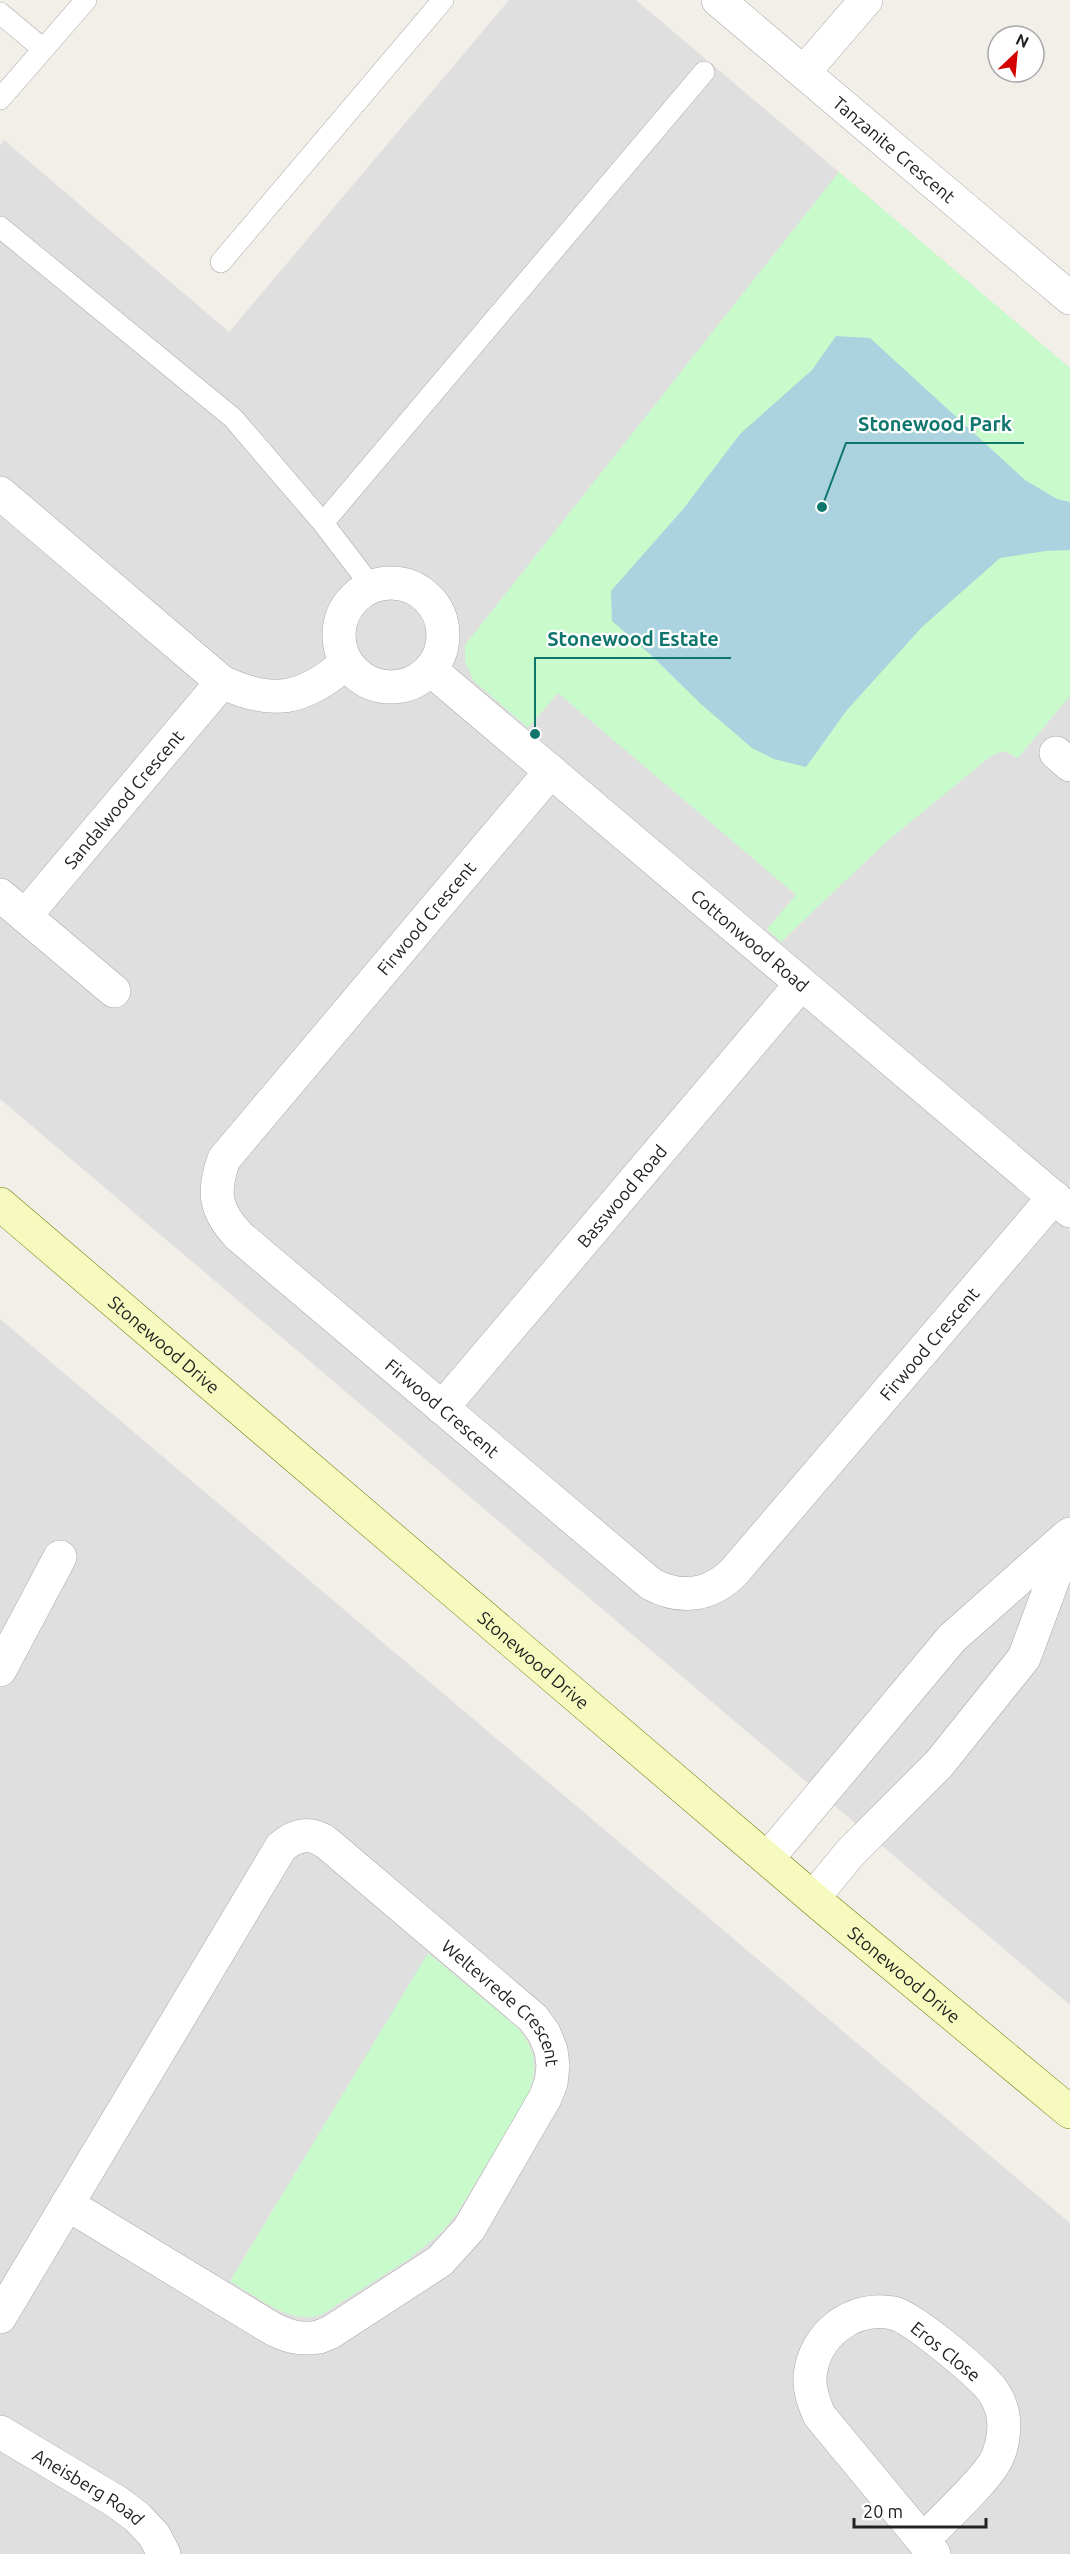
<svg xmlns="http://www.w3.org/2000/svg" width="1070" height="2554" font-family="Ubuntu,sans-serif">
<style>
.residential{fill:#e0dfdf}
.park{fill:#c8facc}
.water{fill:#aad3df}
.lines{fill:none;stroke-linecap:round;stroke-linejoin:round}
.lane-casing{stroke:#a9a9a9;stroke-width:22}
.street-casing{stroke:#a9a9a9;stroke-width:34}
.secondary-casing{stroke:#707d05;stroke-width:34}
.lane{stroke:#fff;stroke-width:21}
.street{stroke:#fff;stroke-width:33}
.secondary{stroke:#f7fabf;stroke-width:33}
.labels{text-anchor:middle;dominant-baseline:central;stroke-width:4.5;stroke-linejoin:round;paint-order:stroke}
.street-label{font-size:18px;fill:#222;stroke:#fff}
.leader{fill:none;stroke:#0f766e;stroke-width:2}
.callout-dot{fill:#0f766e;stroke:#fff;stroke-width:2}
.callout-label{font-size:20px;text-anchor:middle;font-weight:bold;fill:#0f766e;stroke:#fff;stroke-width:4.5;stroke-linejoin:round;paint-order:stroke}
</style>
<rect width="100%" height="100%" fill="#f2efe9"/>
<!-- residential -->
<path class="residential" d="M509,0H636L1070,368V2005L0,1099V146L4,140L229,332Z
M0,1319L1070,2223V2554H0Z"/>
<!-- park -->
<path class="park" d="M839,172L1070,368V696L1018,758L1004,751L991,756L885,843L781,942L767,929L796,895L558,693L528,728L473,680L465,661V645Z
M428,1953L518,2028C537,2052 538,2069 527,2097L458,2212L443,2231L409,2259L321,2315C292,2326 255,2296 230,2281Z"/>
<!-- water -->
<path class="water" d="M836,336L870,338L1025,480L1057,499L1070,502V550L1046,551L1000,558L922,627L847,710L806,767L774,759L752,748L702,705L652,656L612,621L611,591L684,508L740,434L812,370Z"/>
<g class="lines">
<!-- lane casing -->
<g class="lane-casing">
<path id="lane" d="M0,13L43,49
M0,99L86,0
M0,227L233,418L323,523L371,586
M221,262L443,0
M323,523L704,72"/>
</g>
<!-- street casing -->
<g class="street-casing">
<g id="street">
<path id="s1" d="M718,0L1070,298"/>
<path d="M804,72L866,0"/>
<path d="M0,493L222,682"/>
<circle cx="391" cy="635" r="52"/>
<path id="s2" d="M431,670L1070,1211"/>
<path d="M1056,753L1070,765"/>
<path id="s3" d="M551,771L224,1159C212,1192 215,1211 239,1236L651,1584C681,1600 710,1596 734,1572L1054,1197"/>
<path d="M0,895L114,991"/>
<path id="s4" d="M25,916L222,682C273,706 304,700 346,663"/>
<path id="s5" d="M442,1408L801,984"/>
<path d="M0,1670L60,1557"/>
<path d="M768,1858L952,1638L1066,1537"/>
<path d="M814,1897L850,1853L939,1764L1024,1658L1070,1534"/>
<path id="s6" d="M0,2317L281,1847C296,1834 312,1831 328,1844L533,2018L544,2033L551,2050L553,2066L551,2083L545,2098L469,2229L440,2261L331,2332L319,2337C301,2340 289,2337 273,2329L67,2204"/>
<path id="s7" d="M0,2432L117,2502L137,2517L154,2535L164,2554"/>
<path d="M923,2540C940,2522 990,2477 998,2456C1004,2441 1006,2422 1001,2407C998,2399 993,2390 987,2384C972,2368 912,2317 893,2313C852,2305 814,2335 810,2376C809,2390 814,2403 819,2415L934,2554"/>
</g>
</g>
<!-- secondary casing -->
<g class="secondary-casing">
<g id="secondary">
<path id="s8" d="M0,1204L821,1905L1070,2112"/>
</g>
</g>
<!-- lane -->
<use href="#lane" class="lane"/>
<!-- street -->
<use href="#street" class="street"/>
<!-- secondary -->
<use href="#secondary" class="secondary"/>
</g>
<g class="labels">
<!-- street labels -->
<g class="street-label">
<text stroke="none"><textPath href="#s1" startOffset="231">Tanzanite Crescent</textPath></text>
<text stroke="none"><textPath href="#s4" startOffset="153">Sandalwood Crescent</textPath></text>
<text transform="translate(426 918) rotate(-50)">Firwood Crescent</text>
<text stroke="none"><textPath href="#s2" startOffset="418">Cottonwood Road</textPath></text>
<text stroke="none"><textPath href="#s5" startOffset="278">Basswood Road</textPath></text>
<text stroke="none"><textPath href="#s8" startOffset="216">Stonewood Drive</textPath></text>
<text stroke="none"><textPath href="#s3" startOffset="1522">Firwood Crescent</textPath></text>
<text stroke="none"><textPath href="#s3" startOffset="858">Firwood Crescent</textPath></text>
<text stroke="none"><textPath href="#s8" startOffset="702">Stonewood Drive</textPath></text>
<text stroke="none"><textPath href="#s8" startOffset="1188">Stonewood Drive</textPath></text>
<text stroke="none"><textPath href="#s6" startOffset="837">Weltevrede Crescent</textPath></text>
<text transform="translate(946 2351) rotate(39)">Eros Close</text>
<text stroke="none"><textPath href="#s7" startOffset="104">Aneisberg Road</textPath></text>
</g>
</g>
<!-- callouts -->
<path class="leader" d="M822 507L846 443H1024M535 734L535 658H731"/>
<g class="callout-dot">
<circle cx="822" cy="507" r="6"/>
<circle cx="535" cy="734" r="6"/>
</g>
<g class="callout-label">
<text x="935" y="431">Stonewood Park</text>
<text x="633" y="646">Stonewood Estate</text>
</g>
<!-- north arrow -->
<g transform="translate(1016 54) rotate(26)"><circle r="28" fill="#ffffff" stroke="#a7a7a7" stroke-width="1.5"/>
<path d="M0-4.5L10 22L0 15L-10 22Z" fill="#d40000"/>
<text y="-9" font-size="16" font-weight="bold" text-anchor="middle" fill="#222222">N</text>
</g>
<!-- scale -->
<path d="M854 2518v9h132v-9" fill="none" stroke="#222222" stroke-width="3"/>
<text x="863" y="2518" font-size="18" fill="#222222" stroke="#ffffff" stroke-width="4.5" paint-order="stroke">20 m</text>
</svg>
